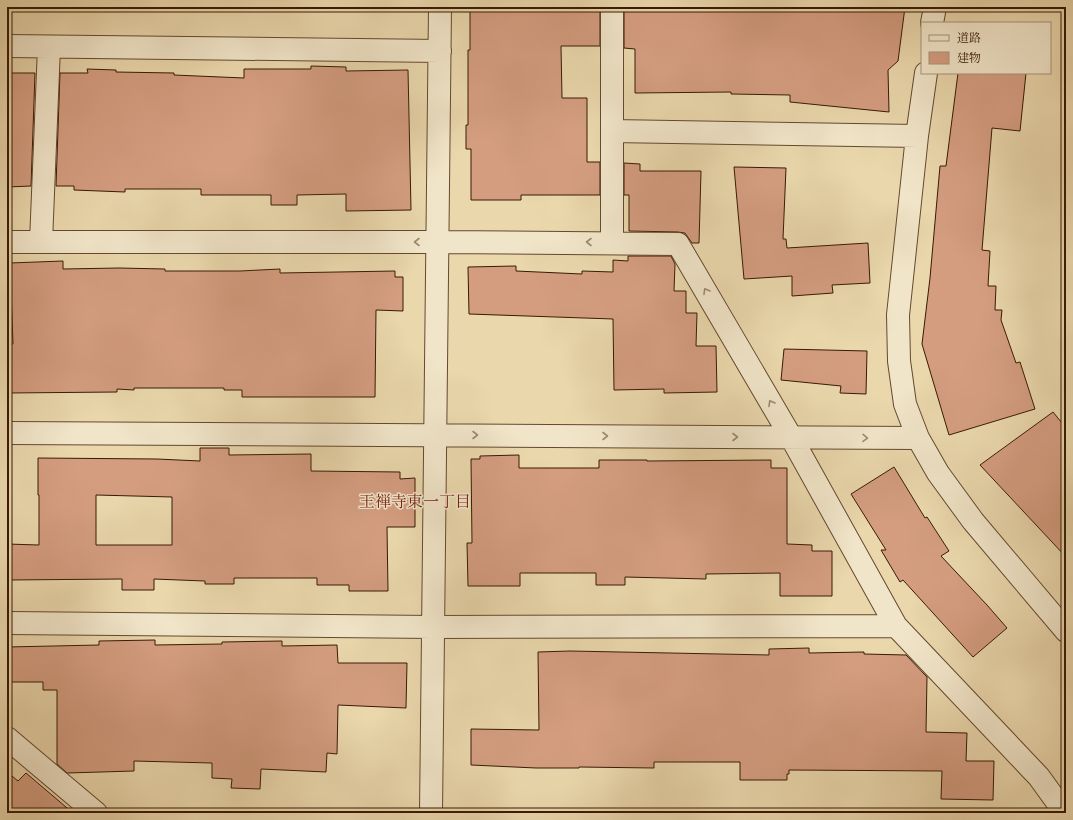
<svg xmlns="http://www.w3.org/2000/svg" width="1073" height="820" font-family="'Gentium Book Plus','Noto Serif JP',serif">
<style>
.building{fill:#d49d80;stroke:#381a05;fill-rule:evenodd}
.lines{fill:none;stroke-linecap:round;stroke-linejoin:round}
.minor-casing{stroke:#64492f;stroke-width:24}
.minor{stroke:#f1e5c9;stroke-width:22}
.oneway{stroke:#9e8a71}
.labels{text-anchor:middle;dominant-baseline:central;stroke-width:3;stroke-linejoin:round;paint-order:stroke}
.neighbourhood-label{font-size:16px;fill:#7a1f14;stroke:#f1e5c9}
</style>
<rect width="100%" height="100%" fill="#ead7ac"/>
<filter id="stains"><feTurbulence type="fractalNoise" baseFrequency=".005" numOctaves="4"/><feColorMatrix values="0 0 0 0 .2 0 0 0 0 .09 0 0 0 0 .02 0 0 0 .5 -.17"/></filter>
<radialGradient id="worn" r=".72"><stop offset=".6" stop-color="#630" stop-opacity="0"/><stop offset="1" stop-color="#630" stop-opacity=".3"/></radialGradient>
<!-- building -->
<path class="building" d="M470,7H600V46H561L562,98H587V162H600V195H521V200H471V149H466V125H468V50H470Z
M624,7H905L898,61L888,70L889,112L790,102V95L731,94V92L635,93V49L624,48Z
M311,66L346,67V71L408,70L411,210L346,211V194L297,195V205H271V195H201V189H125V192L74,190V186H56L60,73H88L87,69L116,70V72L174,73V75L244,78V69H311Z
M7,73H35L31,186L7,187Z
M958,73H1026L1020,131L992,128L982,250L990,251L988,286H996L995,310H1002L1001,320L1016,363L1020,362L1035,409L949,435L922,344L930,278L940,166H946Z
M624,163L640,164V171H701L699,243H692L685,233L678,232L629,231V195H624Z
M734,167L786,168L783,239H786L787,248L868,243L870,283L832,285L833,293L792,296V276L744,279Z
M628,256H671L675,264L674,291H686V313H697L696,346H716L717,392L664,393V389L614,390L613,319L469,314L468,267L516,266V271L582,274V271L613,272V260L628,261Z
M63,261V269L119,268L165,269V271H240L280,269V273L395,271V277H403V311L376,310L375,397H242V390H224V388H134V390L117,389V392L7,393V344H13L10,263Z
M784,349L867,351L866,394L840,393L841,386L781,380Z
M1053,412L1066,428V557L980,465Z
M200,448H229V455L311,454V471L400,472V479L415,478V527H387L388,591H349V585H317V578H234V584H205V581L154,579V590H122V579L7,580V544L39,545V495H38V458L157,459L200,461ZM96,495L172,497V545H96Z
M519,455V468H599V460H647V461L771,460V468H787V544L812,545V551H832V596H780V573L706,574V579L625,577V585H596V573H520V586H468L467,543H472L471,459H480V456Z
M894,467L925,518L927,517L949,551L941,556L987,605L1007,628L973,657L903,580L900,582L881,550H886L851,494Z
M155,640V645L222,644V642L282,641V646L337,645L338,663H407L406,708L338,705L337,754L327,753L326,772L261,769L260,789L231,788L232,779L212,778V763L134,761V771L67,773L57,764V690H43V682H7V647L99,645V641Z
M809,648V653L864,652V654L906,655L927,677L926,732L967,733L966,761H994L993,800L941,799L942,771L789,770V774H787V780H740V762H654V768L579,767V768H536L471,765V729L539,730L538,652L570,651L769,655V649Z
M7,772L18,781L26,773L73,813H7Z"/>
<g class="lines">
<!-- minor casing -->
<g class="minor-casing">
<path id="minor" d="M932,23L935,7
M7,46L440,51
M926,73L917,136L898,315L899,361L905,404L918,438L938,473L973,521L1066,631
M612,131L917,136
M7,242H438L678,244L791,437L896,626L1039,777L1065,813
M41,242L49,47
M612,242V7
M7,433L918,438
M7,623L433,627L896,626
M7,738L96,813
M431,813L440,7"/>
</g>
<!-- minor -->
<use href="#minor" class="minor"/>
</g>
<!-- one-way arrows -->
<defs><path id="oneway-chevron" d="M-2-3.5L2.5 0L-2 3.5" fill="none" stroke-width="1.6" stroke-linecap="round" stroke-linejoin="round"/></defs>
<g class="oneway">
<use href="#oneway-chevron" transform="translate(417 242) rotate(180)"/>
<use href="#oneway-chevron" transform="translate(589 242) rotate(-180)"/>
<use href="#oneway-chevron" transform="translate(706 291) rotate(-120)"/>
<use href="#oneway-chevron" transform="translate(771 403) rotate(-120)"/>
<use href="#oneway-chevron" transform="translate(475 435)"/>
<use href="#oneway-chevron" transform="translate(605 436)"/>
<use href="#oneway-chevron" transform="translate(735 437)"/>
<use href="#oneway-chevron" transform="translate(865 438) rotate(1)"/>
</g>
<g class="labels">
<!-- neighbourhood labels -->
<g class="neighbourhood-label">
<text x="415" y="501">王禅寺東一丁目</text>
</g>
</g>
<!-- margin -->
<rect width="1073" height="820" fill="none" stroke="#ead7ac" stroke-width="24"/>
<rect x="8" y="8" width="1057" height="804" fill="none" stroke="#381a05" stroke-width="2"/>
<rect x="12" y="12" width="1049" height="796" fill="none" stroke="#381a05"/>
<!-- legend -->
<rect x="921" y="22" width="130" height="52" fill="#f1e5c9" stroke="#a7947b"/>
<rect x="929" y="35" width="20" height="6" fill="#f1e5c9" stroke="#a7947b"/>
<text x="957" y="42" font-size="12" fill="#381a05">道路</text>
<rect x="929" y="52" width="20" height="12" fill="#d49d80" stroke="#a7947b"/>
<text x="957" y="62" font-size="12" fill="#381a05">建物</text>
<rect width="100%" height="100%" filter="url(#stains)"/>
<rect width="100%" height="100%" fill="url(#worn)"/>
</svg>
